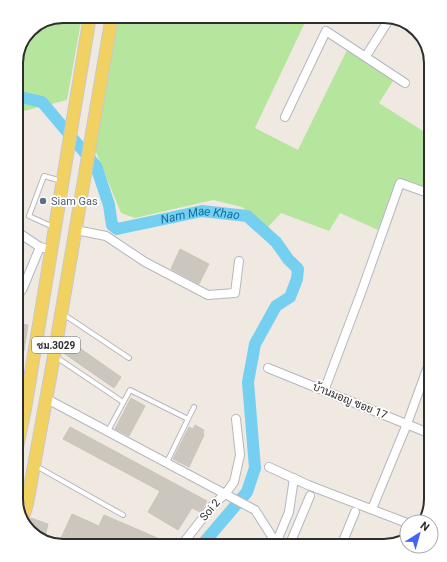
<svg xmlns="http://www.w3.org/2000/svg" width="447" height="562" font-family="Roboto,Sarabun,sans-serif">
<style>
.green{fill:#b6e59e}
.lines{fill:none;stroke-linecap:round;stroke-linejoin:round}
.river{stroke:#75cff0;stroke-width:12}
.building{fill:#cbc7bf;stroke:#cbc5ba}
.service-casing{stroke:#b4b7c1;stroke-width:6}
.minor-casing{stroke:#b4b7c1;stroke-width:10}
.primary-casing{stroke:#c9c9c9;stroke-width:14}
.service{stroke:#fff;stroke-width:4}
.minor{stroke:#fff;stroke-width:8}
.primary{stroke:#f2d163;stroke-width:12}
.service-dot{fill:#5c6f8a;stroke:#fff;stroke-width:1.5}
.labels{text-anchor:middle;dominant-baseline:central;stroke-width:3.5;stroke-linejoin:round;paint-order:stroke}
.shield{fill:#fff;stroke:#6d6d6d;stroke-width:1}
.shield-label{font-size:10px;font-weight:bold;fill:#2e2e2e}
.service-label{font-size:11px;fill:#4e5e75;stroke:#fff;text-anchor:start}
.street-label{font-size:11px;fill:#2e2e2e;stroke:#fff}
.water-label{font-size:12px;font-style:italic;fill:#0d6fa3;stroke:#fff}
.rim{fill:none;stroke:#2e2e2e;stroke-width:2}
</style>
<rect width="100%" height="100%" fill="#efe9e1"/>
<!-- green -->
<path class="green" d="M63,16H82L67,100L16,113V60L32,28Z
M117,16H308L255,128L298,150L348,48L395,78L379,103L431,136V191L398,178L378,230L340,213L329,231L281,213L268,227L242,207L213,200L135,218L121,213L95,150Z"/>
<g class="lines">
<!-- river -->
<path class="river" id="s1" d="M16,96L42,102L96,166L109,205L112,225L117,229L202,211L247,216L276,242L288,259L298,269L297,279L290,297L276,306L255,344L248,382L255,468L247,492L201,546"/>
</g>
<!-- building -->
<path class="building" d="M180,249L209,264L199,284L171,269Z
M16,323L28,325L24,351L16,349Z
M68,340L121,377L114,388L62,352L63,347Z
M131,398L145,406L129,436L115,429Z
M195,425L204,430L203,434L204,435L189,467L173,459L189,427L193,429Z
M70,427L207,501L203,508L200,512L192,508L178,530L148,512L160,491L63,439Z
M72,514L99,526L104,515L176,546H60L58,545Z
M31,518L48,524L45,537L28,527Z"/>
<g class="lines">
<!-- service casing -->
<g class="service-casing">
<path id="service" d="M53,227L29,216L44,176L62,181
M63,314L129,358
M56,357L123,402
M188,419L194,407
M108,431L130,390L188,419L167,462
M36,466L123,515"/>
</g>
<!-- minor casing -->
<g class="minor-casing">
<path id="minor" d="M366,56L390,18
M285,117L326,31L405,83
M76,230L106,236L145,262L208,295L235,293L239,261
M16,231L40,247L44,248
M16,299L23,288L40,247
M268,368L431,434
M324,391L361,293L400,183L431,194
M47,399L225,494L234,482L240,455L236,419
M269,467L308,485L407,523
M372,509L407,424L431,358
M181,546L212,506L225,494L255,510L278,546
M275,546L289,512L294,478
M289,546L310,496
M341,546L355,512"/>
</g>
<!-- primary casing -->
<g class="primary-casing">
<path id="primary" d="M16,452L25,409L90,16
M22,520L27,504L54,356L112,16"/>
</g>
<!-- service -->
<use href="#service" class="service"/>
<!-- minor -->
<use href="#minor" class="minor"/>
<!-- primary -->
<use href="#primary" class="primary"/>
</g>
<!-- markers -->
<circle class="service-dot" cx="43" cy="201" r="4"/>
<g class="labels">
<!-- shield labels -->
<rect class="shield" x="32" y="337" width="48" height="16" rx="3"/>
<g class="shield-label">
<text x="56" y="345">ชม.3029</text>
</g>
<!-- service labels -->
<g class="service-label">
<text x="51" y="201">Siam Gas</text>
</g>
<!-- street labels -->
<g class="street-label">
<text transform="translate(350 401) rotate(22)">บ้านมอญ ซอย 17</text>
<text transform="translate(210 510) rotate(-49)">Soi 2</text>
</g>
<!-- water labels -->
<g class="water-label">
<text stroke="none"><textPath href="#s1" startOffset="263">Nam Mae Khao</textPath></text>
</g>
</g>
<!-- crop -->
<path d="M0 0H447V562H0ZM63 23H384A40 40 0 0 1 424 63V499A40 40 0 0 1 384 539H63A40 40 0 0 1 23 499V63A40 40 0 0 1 63 23Z" fill="#fff" fill-rule="evenodd"/>
<path class="rim" d="M63 23H384A40 40 0 0 1 424 63V499A40 40 0 0 1 384 539H63A40 40 0 0 1 23 499V63A40 40 0 0 1 63 23Z"/>
<!-- north arrow -->
<g transform="translate(419 534) rotate(37)"><circle r="19" fill="#ffffff" stroke="#ababab"/>
<path d="M0-3L7 15L0 10L-7 15Z" fill="#4264fb"/>
<text y="-6" font-size="11" font-weight="bold" text-anchor="middle" fill="#2e2e2e">N</text>
</g>
</svg>
